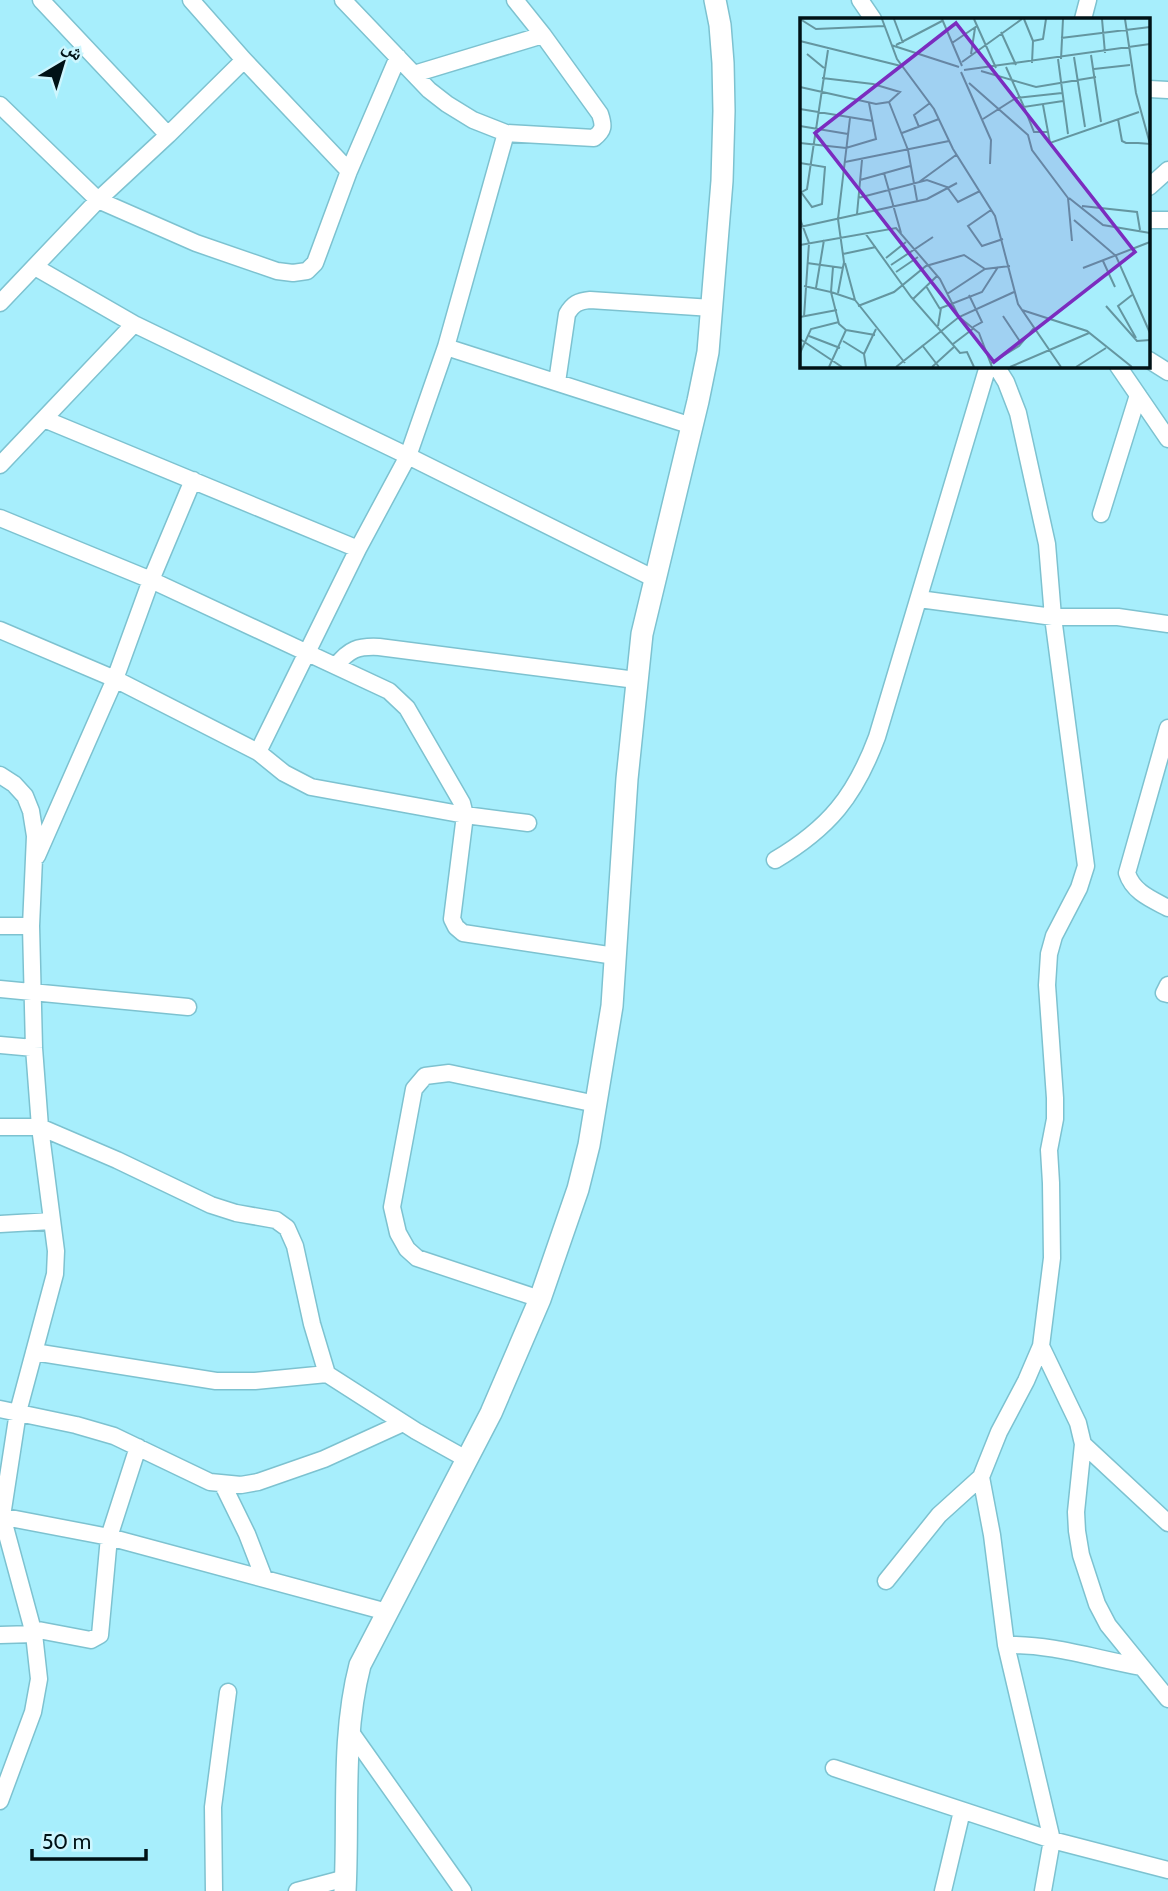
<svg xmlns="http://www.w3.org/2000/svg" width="1168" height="1891" font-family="Cabin,'Noto Naskh Arabic',sans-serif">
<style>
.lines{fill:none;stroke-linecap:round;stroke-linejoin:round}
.minor-casing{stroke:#7dc2d0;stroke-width:19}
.tertiary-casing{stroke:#7dc2d0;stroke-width:24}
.minor{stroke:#fff;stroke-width:16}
.tertiary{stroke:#fff;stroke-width:21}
.inset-road{fill:none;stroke:#6496a0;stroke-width:2}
.view{fill:#7b2cbf;fill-opacity:0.15;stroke:#7b2cbf;stroke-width:3.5}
.inset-edge{fill:none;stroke:#001216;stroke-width:3.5}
</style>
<rect width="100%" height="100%" fill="#a7eefc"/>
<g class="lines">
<!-- minor casing -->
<g class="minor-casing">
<path id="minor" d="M41,0L168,135
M191,0L244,60L349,171
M343,0L429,90L447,104L473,120L506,133L594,138C604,130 604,126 600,114L543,35L515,0
M860,0L873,19
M1083,19L1088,0
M414,74L543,35
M1149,89L1168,90
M0,105L98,200L196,243L277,271L293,273L307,271L315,263L349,171L398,57
M1149,187L1168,170
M1149,220H1168
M35,267L134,324L408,456L655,579
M0,303L98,200L168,135L244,60
M446,347L692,426
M1149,360L1168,372
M1118,366L1168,439
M557,382L567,314C573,304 578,301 590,300L712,308
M44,419L358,549
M0,465L134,324
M1101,514L1138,395
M0,518L151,580L389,691L407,708L462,803L465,815L452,919L456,927L463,933L615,956
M919,599L1053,617H1118L1168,624
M0,630L115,679L258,752L284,773L311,787L465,815L528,823
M336,666C349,649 358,646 379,647L636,680
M1168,728L1127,873C1133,892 1151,899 1168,908
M258,752L358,549L408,456L446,347L506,133
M0,775L14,784L25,796L31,811L35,836L31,926L34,1048L40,1127L56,1251L55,1274L18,1412L2,1516L34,1634L39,1679L33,1712L0,1801
M37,856L115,679L151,580L193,480
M775,860C829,828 855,796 877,737L988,366
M0,926H31
M1168,985L1164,993L1168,994
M0,989L188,1007
M0,1045L34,1048
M0,1127H40L117,1160L211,1205L236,1213L276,1220L287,1228L295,1246L312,1324L327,1374
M0,1224L52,1221
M540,1299L417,1258L407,1249L398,1233L392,1207L414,1089L425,1076L449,1073L596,1104
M1041,1346L1078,1423L1083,1444L1076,1512L1077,1531L1081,1555L1097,1604L1108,1625L1168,1699
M34,1352L216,1381H255L327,1374L416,1431L468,1460
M0,1409L76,1425L114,1436L210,1482L241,1485L258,1482L324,1459L403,1423
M1083,1444L1168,1523
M981,1477L992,1535L1006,1645L1052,1840L1043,1891
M223,1485L247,1534L264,1578
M0,1516L109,1537L387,1612
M886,1581L939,1515L981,1477L999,1432L1026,1381L1041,1346L1052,1258L1051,1183L1049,1150L1055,1119V1098L1047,985L1049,954L1054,936L1079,888L1086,866L1053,617L1047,544L1018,413L1006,382L996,366
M33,1629L91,1640L100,1635L109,1537L138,1447
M0,1635L34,1634
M1006,1645C1053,1644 1096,1659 1142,1667
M350,1731L463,1891
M834,1768L1052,1840L1168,1870
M214,1891L213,1807L228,1692
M297,1891L346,1878
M943,1891L962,1811"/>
</g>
<!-- tertiary casing -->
<g class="tertiary-casing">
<path id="tertiary" d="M345,1891C349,1817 341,1738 360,1665L491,1413L540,1299L578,1189L589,1145L612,1006L627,779L642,634L698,401L708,352L722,181L724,111L723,63L720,25L715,0"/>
</g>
<!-- minor -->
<use href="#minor" class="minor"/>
<!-- tertiary -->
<use href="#tertiary" class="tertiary"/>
</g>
<!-- overview -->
<g transform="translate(800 18)">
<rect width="350" height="350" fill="#a7eefc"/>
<path class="inset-road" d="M0,1L16,11L84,8M82,1L97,41L134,91L153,131L195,198L218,286L261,349M94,1L103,25M142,1L162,48M174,1L196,50M224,1L233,23L232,45M302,1L305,35M201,14L216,47M261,20L350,9M0,23L101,48M233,23L243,21L246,1M152,25L177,8M91,27L159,49M96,27L142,3M7,36L24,50M171,36L175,10M291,37L301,104M274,39L285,109M258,41L268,116M261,41L263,1M162,44L222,1M206,49L224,89L263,83M294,51L330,47M164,52L350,26M181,53L236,69L296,59M161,54L191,122L190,146M169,65L228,117L232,132L268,180L272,223M0,69L76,86L89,84L100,74L73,66L22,60M89,84L108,132L117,182M243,87L250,125L339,94M224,89L234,114H248M0,91L73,103M183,101L216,80L262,75M318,101L322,123L326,125H338L350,126L336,75L325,1M0,108L48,116M119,109L114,97L130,85M102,115L139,101M0,125L46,130L76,121L69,85M45,144L149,123M0,145L25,149L22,186L12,189L1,174M84,155L101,215M60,162L110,148M119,164L156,137M0,175L7,171L28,32M58,180L127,162L147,169L158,184L180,173M269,180L303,207L350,215M282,188L337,194L340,212M191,192L168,208L182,228L203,221M57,196L62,142M0,201L9,225L4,299M274,202L316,238L350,315M0,209L127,181L157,165M65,215L111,279L160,335L167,334L174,349M0,227L96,210L140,261L159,299L179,315L192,349M43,236L76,229M86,240L106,224M303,243L315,269M7,245L43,250M45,245L55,282M91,247L133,219M33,249L31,274L55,282L105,345M283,250L350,224M96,254L118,239M4,268L31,274L39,306L46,312L29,349M126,268L140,291M16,270L24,222M38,275L44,244L38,201L50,100M147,276L185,251L210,248M169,277L182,304L173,309M332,277L318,288L336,320M113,281L137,258M58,288L94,274L126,248L164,237L185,251M306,288L337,323L350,322M222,292L287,313L332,349M203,298L221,325M0,299L37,292M138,308L141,290L182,274L198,249M46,312L75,317M9,318L40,330M0,321L42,349M43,323L64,336L66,349M153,326L174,310M122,327L139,349M0,335L11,311L39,304M64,336L76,311M190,346L219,328L234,310M96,349L159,299L214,274M132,349L155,328M210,349L289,315M276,349L306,330"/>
<path class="view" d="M156,5L335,234L194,344L15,115Z"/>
<rect width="350" height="350" class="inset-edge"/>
</g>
<!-- north arrow -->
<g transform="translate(63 63) rotate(38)" stroke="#cdf6fe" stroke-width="5" paint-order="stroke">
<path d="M0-5L12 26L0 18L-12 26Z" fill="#001216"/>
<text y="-10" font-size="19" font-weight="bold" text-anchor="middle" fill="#001216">ش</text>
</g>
<!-- scale -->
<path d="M32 1849v10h114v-10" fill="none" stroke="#001216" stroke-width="3.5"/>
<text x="42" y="1849" font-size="21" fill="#001216" stroke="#cdf6fe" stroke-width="5" paint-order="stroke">50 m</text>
</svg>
